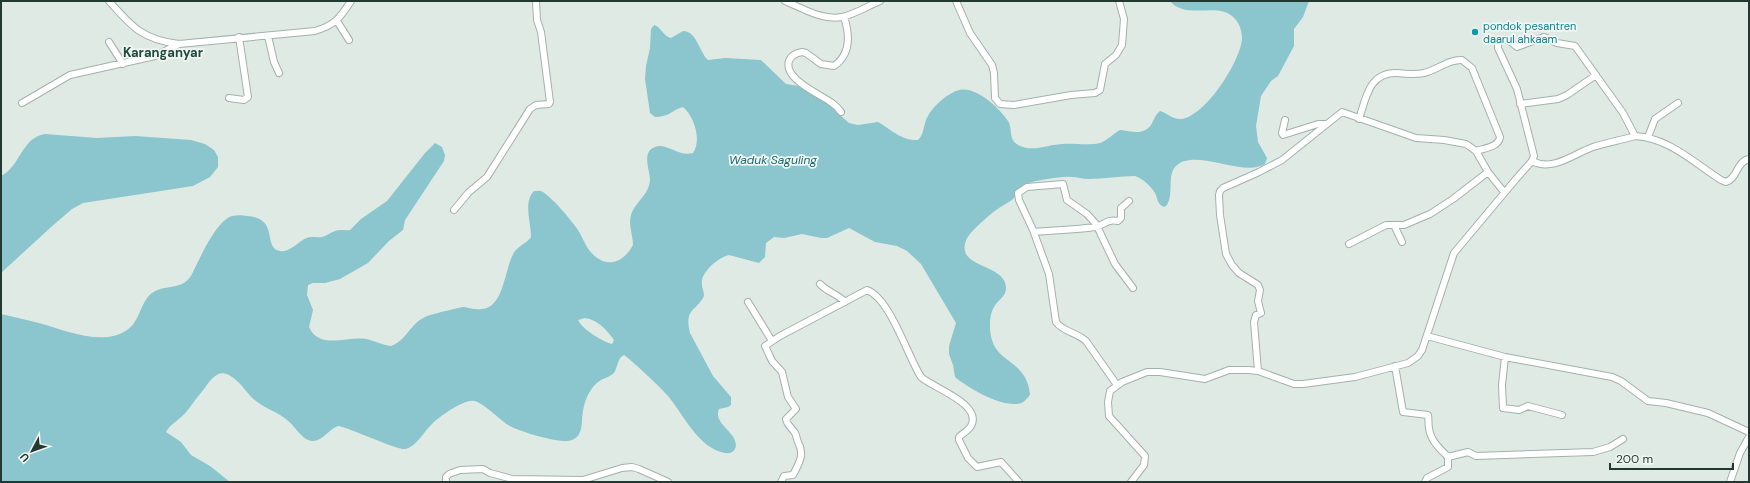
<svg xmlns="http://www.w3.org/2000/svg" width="1750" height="483" font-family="'DM Sans',sans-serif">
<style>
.water{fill:#8bc5cd;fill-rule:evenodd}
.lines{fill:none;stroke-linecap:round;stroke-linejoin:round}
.minor-casing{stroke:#a3b1ac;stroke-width:8}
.minor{stroke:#fff;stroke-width:6}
.culture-dot{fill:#0f9aa8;stroke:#f0f7f3;stroke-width:1.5}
.labels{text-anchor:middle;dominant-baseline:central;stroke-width:3.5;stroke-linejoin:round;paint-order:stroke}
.culture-label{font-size:11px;fill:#0d838f;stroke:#f0f7f3;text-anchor:start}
.water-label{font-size:12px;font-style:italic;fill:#1f6772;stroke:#f0f7f3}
.quarter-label{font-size:13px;font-weight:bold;fill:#1f4a3e;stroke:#f0f7f3}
</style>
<rect width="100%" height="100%" fill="#e0eae5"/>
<!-- water -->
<path class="water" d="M1170,1H1309L1303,17L1294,29V46L1278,76L1271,81L1261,96L1256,126L1258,142L1267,158L1265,164C1243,178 1193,146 1175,167C1167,177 1174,194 1167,205L1164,207C1157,204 1158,199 1155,193C1150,185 1143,179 1135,176C1120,176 1104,179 1089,179C1083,179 1077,177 1071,177C1063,176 1033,181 1026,184C1020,188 1017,195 1012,200C1008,203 1003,205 999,208C993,212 988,216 983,221C974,229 962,239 965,251C968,267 1005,267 1006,287C1007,296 998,300 994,307C989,315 989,331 992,340C998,363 1027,361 1030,395C1027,398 1025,402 1021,403C1004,409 968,388 955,377L953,365L949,354V346L956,323L921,264L907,251L897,246L875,242L849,228L827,238H821L802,234L784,238L774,237L766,243L765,257L759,263L729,255C719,257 704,270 702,280C701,286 704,291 704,296C696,312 684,308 690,333L713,376L731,397V405L728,407L719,409C712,425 741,433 735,449C733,453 728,454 725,453C698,448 684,415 668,396C656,383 642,370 628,358L624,355C617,358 618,367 614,373C611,376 605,378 601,380C590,387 585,399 583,411C581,422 584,435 572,440C562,445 518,431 508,425C499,419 484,403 474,401C464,399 439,417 432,424C424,431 417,446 406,449C398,451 351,428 338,426C329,429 322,442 312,441C302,440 295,426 287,420C278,412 266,409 256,401C248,395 244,387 237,381C221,366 214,375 204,389C198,396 193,403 187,411C181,419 171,423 166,432L181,442L191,455L210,466L230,482H1V314C14,317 27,320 39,323C65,330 102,347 127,330C140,322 140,302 152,293C167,283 184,292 193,272C200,258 216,221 232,216C237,215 243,215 247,216C280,218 262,248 280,251C290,253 298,241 307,238C311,236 317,238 322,237C327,236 331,232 335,231C340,229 345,231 350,230L361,219L387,201L425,153L435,143L442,147L445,155L444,161L405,220L403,230L389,241L368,263L340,279L325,283H313L308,285L307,295L313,310L309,327C319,350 347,336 366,339C375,341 382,345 391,346C406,341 410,324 425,317C429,315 460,307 464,307C470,308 475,310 482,309C505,307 504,267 515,251C520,245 527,243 531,237C531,222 523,202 534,191C537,191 540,190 543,192C554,200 567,215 575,226C581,233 584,243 589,250C604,269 622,265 633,245C633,235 628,225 631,215C635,202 649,195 650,180C650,170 641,152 655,147C666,142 678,157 693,153C702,140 694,116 683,107C672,110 669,117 655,117L650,113L645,79L646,66L650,48L651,29L654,25C661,27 663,36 671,38L683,31C697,31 699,52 708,60L725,58L761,60L786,84L799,86L819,99L827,101L841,116L849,123L858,125L878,122C891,129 901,141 918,140C924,134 923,128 926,120C931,108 944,96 956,91C973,83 999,107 1008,121C1013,129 1008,139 1018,145C1032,153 1049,144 1063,144C1076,143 1087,146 1100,143C1108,140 1113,134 1120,130C1132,131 1142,136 1151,125C1154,120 1155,115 1160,111C1168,113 1172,120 1182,119C1206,115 1240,62 1242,39C1242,32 1240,24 1235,19C1220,0 1186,21 1170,1ZM585,318C598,320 606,329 614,340L612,344C603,342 582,329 578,320Z
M45,134L97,138L135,136L191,140L205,144L214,150L218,157V167L210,177L193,186L83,203L72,209L50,228L1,273V176C21,166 21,138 45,134Z"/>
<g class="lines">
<!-- minor casing -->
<g class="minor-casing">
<path id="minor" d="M109,1C132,27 143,40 179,44L315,31C335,25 340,18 351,1
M785,1C802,8 823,21 842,17C855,14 868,6 880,1
M956,1L970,33L992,65L994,73L995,98L1000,104L1014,105L1071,95L1095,93L1100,90L1105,64L1116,55L1122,45L1124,19L1119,1
M337,21L349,40
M268,36L274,62L279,73
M109,42L123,64
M229,98L244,100L248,97L239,37
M22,103L70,75L155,56L179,44
M1520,104L1558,99L1567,95L1596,75
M841,112C838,108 835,105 832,103C820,94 783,79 789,61C791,55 796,53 802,52L806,53L821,64L834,66C851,54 850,35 844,17
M1359,119C1366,98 1369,72 1397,73C1406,74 1415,75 1424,73C1437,70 1449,59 1462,60L1472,68L1500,137C1499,147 1485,148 1476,151
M1285,120L1282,133L1283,135L1318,124H1326
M1648,137L1655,119L1678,103
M1532,161C1553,172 1573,154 1593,147C1606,143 1621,140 1635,136
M454,210L469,192L487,177L530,109L536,105L549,104L550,102L541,32L537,20L536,1
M1394,225L1402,242
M1034,232C1054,230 1074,230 1095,227C1106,225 1105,219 1118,221L1121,218V208L1129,201
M1349,244L1386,225H1404L1430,214L1453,199L1488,172
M820,284C827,292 838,294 845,302
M748,302L772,341
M1427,336L1505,357L1612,377L1621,381L1648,401L1666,403L1708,413L1749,432
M1505,357L1502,385L1503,408L1519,410L1528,406L1562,415
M1395,366L1403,412L1428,415C1429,419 1428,424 1429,428C1430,440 1440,449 1448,457V467L1427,478L1425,482
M1258,371L1254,322L1256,315L1261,313L1258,301L1260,290L1258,285L1239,273L1232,265L1226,254L1220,215L1219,195L1220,191L1223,188L1259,172L1282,160L1342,112L1416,138L1444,140L1466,144L1476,151L1488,172L1504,192
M1117,385L1086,341C1076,332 1063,332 1056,322L1049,274L1033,230L1019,200L1018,193L1027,187L1063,184L1067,200L1087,214L1096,224L1115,264L1133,288
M1448,457L1468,452L1476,456L1593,452L1610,447L1623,439
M446,482V477L449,474L460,470L483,469L490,473L512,479L583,480L622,468L632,467L639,469L668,482
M781,482L784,476L793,475C799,463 805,455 798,442C796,438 797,436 795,433C792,428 787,425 786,419L796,409L788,397L782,372L772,361L765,346L780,336L867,290C890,298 908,357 921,377C933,388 983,404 971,426C968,431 963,433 959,437V440L968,458L977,467L1001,462L1019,482
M1131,482L1144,465L1145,456L1109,416L1108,402L1110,391L1122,382L1147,372H1160L1205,379L1229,370H1248L1258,371L1294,384H1303L1355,377L1408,363L1418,356L1422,350L1454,253L1516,179L1532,161L1534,156L1517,89L1498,48V43L1501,40L1507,39L1517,47L1544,37L1557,43L1575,46L1623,113L1635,136C1669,138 1693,162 1721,180L1726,182C1738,178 1736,162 1749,159
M1730,482L1740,453L1749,437"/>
</g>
<!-- minor -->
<use href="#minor" class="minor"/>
</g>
<!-- markers -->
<circle class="culture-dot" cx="1475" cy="32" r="4"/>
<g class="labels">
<!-- culture labels -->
<g class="culture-label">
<text x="1483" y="26">pondok pesantren<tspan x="1483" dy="13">daarul ahkaam</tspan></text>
</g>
<!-- water labels -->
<g class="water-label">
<text x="773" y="160">Waduk Saguling</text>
</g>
<!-- quarter labels -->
<g class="quarter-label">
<text x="163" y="52">Karanganyar</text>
</g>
</g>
<!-- border -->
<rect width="1750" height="483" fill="none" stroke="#223932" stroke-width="4"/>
<!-- north arrow -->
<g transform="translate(32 451) rotate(229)" stroke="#f0f7f3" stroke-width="3" paint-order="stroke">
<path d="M0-3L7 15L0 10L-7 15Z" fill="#223932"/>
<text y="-6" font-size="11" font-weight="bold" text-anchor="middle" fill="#223932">U</text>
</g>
<!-- scale -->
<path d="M1610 463v6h123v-6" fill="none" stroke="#223932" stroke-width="2"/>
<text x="1616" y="463" font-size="12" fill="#223932" stroke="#f0f7f3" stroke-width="3" paint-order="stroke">200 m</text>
</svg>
